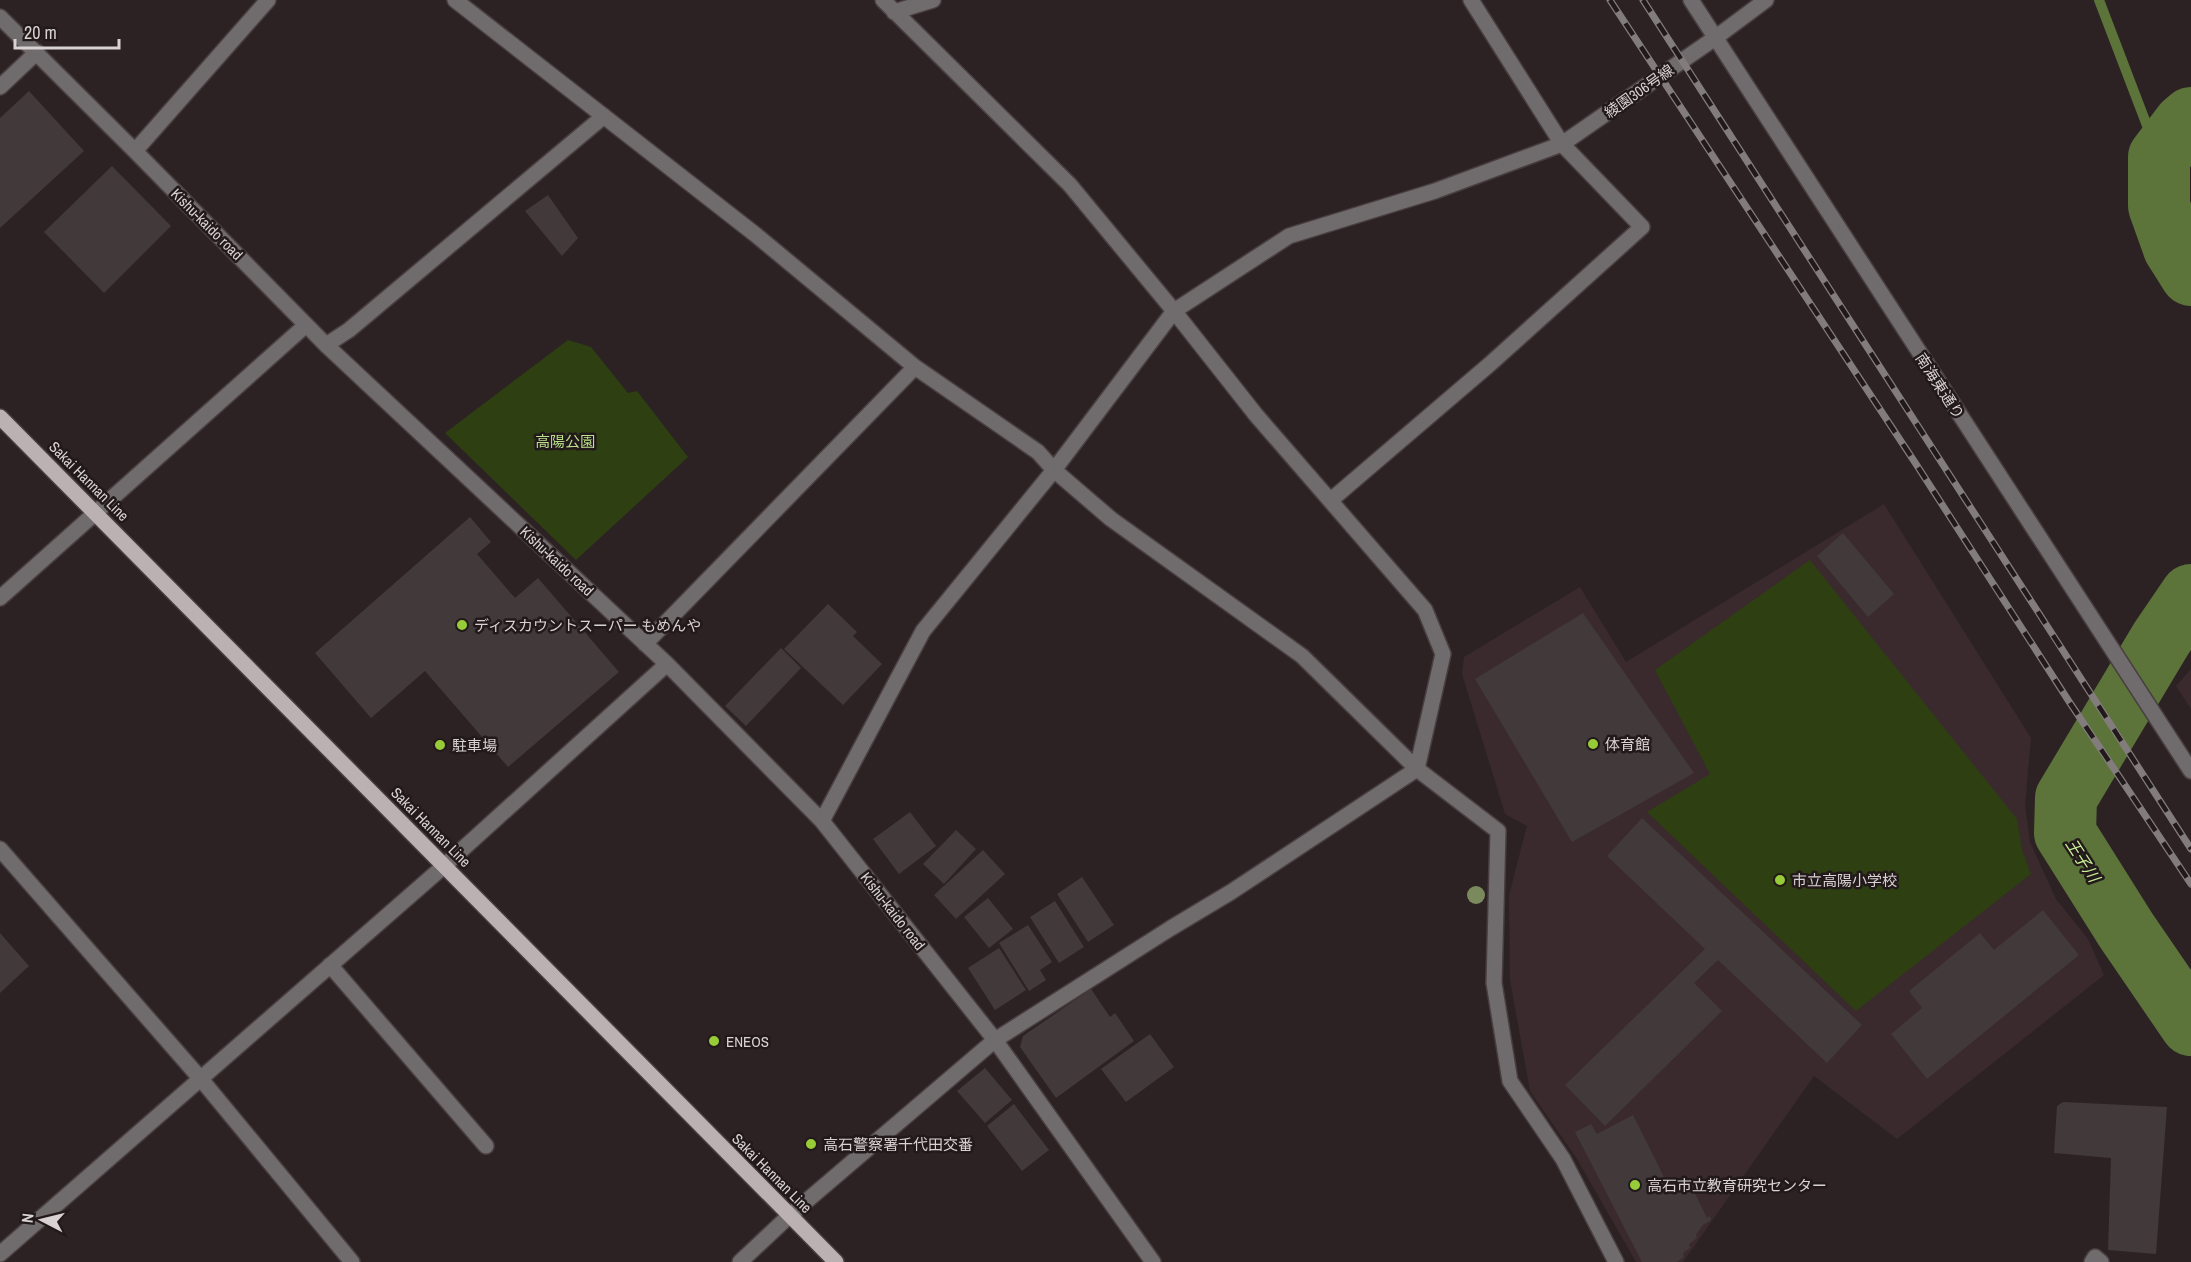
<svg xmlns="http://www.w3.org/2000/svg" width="2191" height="1262" font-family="'Archivo Narrow','Noto Sans JP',sans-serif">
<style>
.built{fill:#3a2a2d}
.green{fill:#2e3f12}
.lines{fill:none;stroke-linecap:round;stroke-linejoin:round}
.stream{stroke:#5c743a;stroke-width:10}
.river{stroke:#5c743a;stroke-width:62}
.building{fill:#42393a}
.minor-casing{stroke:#483e40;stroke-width:18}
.major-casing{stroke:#483e40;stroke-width:18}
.minor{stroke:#706b6c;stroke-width:15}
.major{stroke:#bbb1b2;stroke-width:15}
.rail-casing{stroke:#837c7d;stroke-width:7}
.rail{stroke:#22191b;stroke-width:4.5;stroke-dasharray:14;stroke-linecap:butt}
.tree{fill:#7b8a5c}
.poi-dot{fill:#97cc38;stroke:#22191b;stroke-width:2}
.labels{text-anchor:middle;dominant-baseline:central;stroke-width:5;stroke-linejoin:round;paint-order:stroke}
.street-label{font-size:15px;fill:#d8d2d3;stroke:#22191b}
.park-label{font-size:15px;fill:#bbdf8a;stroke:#22191b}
.poi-label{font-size:15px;fill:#d8d2d3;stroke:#22191b;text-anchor:start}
.water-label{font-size:16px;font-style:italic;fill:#cbf09a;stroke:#22191b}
</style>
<rect width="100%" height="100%" fill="#2c2224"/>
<!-- built -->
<path class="built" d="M1884,504L2031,738L2025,805L2030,842L2056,899L2088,939L2104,975L1897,1139L1814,1076L1683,1262H1636L1577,1159L1530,1091L1510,980L1509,895L1527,826L1505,814L1462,674L1464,657L1580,587L1626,662Z
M2191,669V709L2176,686Z"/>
<!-- green -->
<path class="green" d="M568,340L591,347L628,393L637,391L688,457L576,560L445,433Z
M1810,560L2017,819L2022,850L2031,874L1856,1011L1647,812L1710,774L1655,670Z"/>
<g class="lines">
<!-- stream -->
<path class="stream" d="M2099,0L2159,157"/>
<!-- river -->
<path class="river" d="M2191,118L2184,124L2159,157V206L2174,248L2191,275
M2191,595L2161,639L2066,798L2065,833L2126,930L2191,1025"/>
</g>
<!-- building -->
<path class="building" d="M29,91L84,151L0,228V118Z
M112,166L171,226L104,293L44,232Z
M548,195L578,238L562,256L525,211Z
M470,517L491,542L477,554L515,598L538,578L619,672L508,767L425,671L371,718L315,653Z
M1843,533L1894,594L1868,617L1817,556Z
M828,604L857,632L853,636L882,664L843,705L784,649Z
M1583,613L1694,773L1572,842L1475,679Z
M781,648L801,668L746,726L725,706Z
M910,812L936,846L899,874L873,839Z
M1642,818L1862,1025L1827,1063L1718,960L1694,983L1722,1011L1605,1126L1565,1085L1705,949L1607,856Z
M956,830L976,849L944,884L923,864Z
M983,850L1005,874L956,919L934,895Z
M1082,877L1114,925L1088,942L1057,894Z
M988,898L1013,929L989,948L964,917Z
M1055,901L1084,947L1059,963L1030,917Z
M2043,910L2079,955L1927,1079L1891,1034L1922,1008L1909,991L1980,933L1994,950Z
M1028,925L1052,962L1040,970L1046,980L1029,991L999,943Z
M0,933L29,966L0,993Z
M999,948L1026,990L995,1010L968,968Z
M1091,989L1110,1017L1115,1013L1134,1041L1056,1098L1020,1047L1023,1036Z
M1150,1034L1174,1067L1126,1102L1101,1069Z
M985,1068L1012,1100L985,1123L957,1091Z
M2063,1102L2167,1107L2156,1254L2108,1250L2111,1158L2054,1153L2057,1106Z
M1014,1104L1049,1150L1022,1171L987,1126Z
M1633,1115L1670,1189L1689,1181L1707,1218L1710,1216L1711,1220L1702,1226L1696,1235L1697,1238L1689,1244L1690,1248L1683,1253L1684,1257L1677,1262H1642L1575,1132L1591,1124L1597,1134Z"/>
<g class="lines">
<!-- minor casing -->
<g class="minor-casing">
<path id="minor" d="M455,0L756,235L915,367L1038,452L1054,470L1111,519L1302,656L1417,769L1498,831L1494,983L1510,1081L1563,1159L1616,1262
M1691,0L2191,771
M894,12L933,0
M0,17L135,151L326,345L667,664L822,821L995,1040L1153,1262
M0,87L37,52
M135,151L268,0
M326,345L349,330L604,116
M1331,500L1490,364L1642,227L1562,144L1471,0
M0,598L306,325
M645,644L915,367
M822,821L923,631L1054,470L1174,311L1289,236L1435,191L1562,144L1715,38L1766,0
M0,849L200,1078L352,1262
M330,965L486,1146
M0,1254L444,866L667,664
M740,1262L789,1216L995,1040L1171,928L1231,892L1417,769L1443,654L1425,610L1256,415L1174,311L1070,185L883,0
M2092,1262L2095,1257L2101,1262"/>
</g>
<!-- major casing -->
<g class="major-casing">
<path id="major" d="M0,417L836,1262"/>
</g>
<!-- minor -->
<use href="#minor" class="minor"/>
<!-- major -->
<use href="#major" class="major"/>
<!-- rail casing -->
<g class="rail-casing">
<path id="rail" d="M1610,0L1916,464L2070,703L2191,884
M1643,0L2191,849"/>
</g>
<!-- rail -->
<use href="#rail" class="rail"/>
</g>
<!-- trees -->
<circle class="tree" cx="1476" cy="895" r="9"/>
<!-- markers -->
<g class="poi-dot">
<circle cx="462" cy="625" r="6"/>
<circle cx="1593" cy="744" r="6"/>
<circle cx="440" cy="745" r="6"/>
<circle cx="1780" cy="880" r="6"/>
<circle cx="714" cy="1041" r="6"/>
<circle cx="811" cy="1144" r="6"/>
<circle cx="1635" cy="1185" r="6"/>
</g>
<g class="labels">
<!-- street labels -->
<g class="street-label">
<text transform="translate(1639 91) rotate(-35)">綾園306号線</text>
<text transform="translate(207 224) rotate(45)">Kishu-kaido road</text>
<text transform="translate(1940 386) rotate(57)">南海東通り</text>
<text transform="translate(89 481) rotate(45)">Sakai Hannan Line</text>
<text transform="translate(557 561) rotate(43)">Kishu-kaido road</text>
<text transform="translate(431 827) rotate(45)">Sakai Hannan Line</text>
<text transform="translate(893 911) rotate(52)">Kishu-kaido road</text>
<text transform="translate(772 1173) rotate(45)">Sakai Hannan Line</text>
</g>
<!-- park labels -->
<g class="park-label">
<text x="565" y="441">高陽公園</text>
</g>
<!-- poi labels -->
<g class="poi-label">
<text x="474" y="625">ディスカウントスーパー もめんや</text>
<text x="1605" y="744">体育館</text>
<text x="452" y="745">駐車場</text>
<text x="1792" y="880">市立高陽小学校</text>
<text x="726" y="1041">ENEOS</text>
<text x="823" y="1144">高石警察署千代田交番</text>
<text x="1647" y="1185">高石市立教育研究センター</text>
</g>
<!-- water labels -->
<g class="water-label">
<text transform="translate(2083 860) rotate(57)">王子川</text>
</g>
</g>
<!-- north arrow -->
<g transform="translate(42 1220) rotate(277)" stroke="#22191b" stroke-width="4.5" paint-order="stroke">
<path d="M0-4.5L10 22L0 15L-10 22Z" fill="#d8d2d3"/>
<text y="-9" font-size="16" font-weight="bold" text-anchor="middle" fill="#d8d2d3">N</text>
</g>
<!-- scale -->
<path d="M15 39v9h104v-9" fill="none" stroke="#d8d2d3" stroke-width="3"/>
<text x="24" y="39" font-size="18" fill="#d8d2d3" stroke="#22191b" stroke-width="4.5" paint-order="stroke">20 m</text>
</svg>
